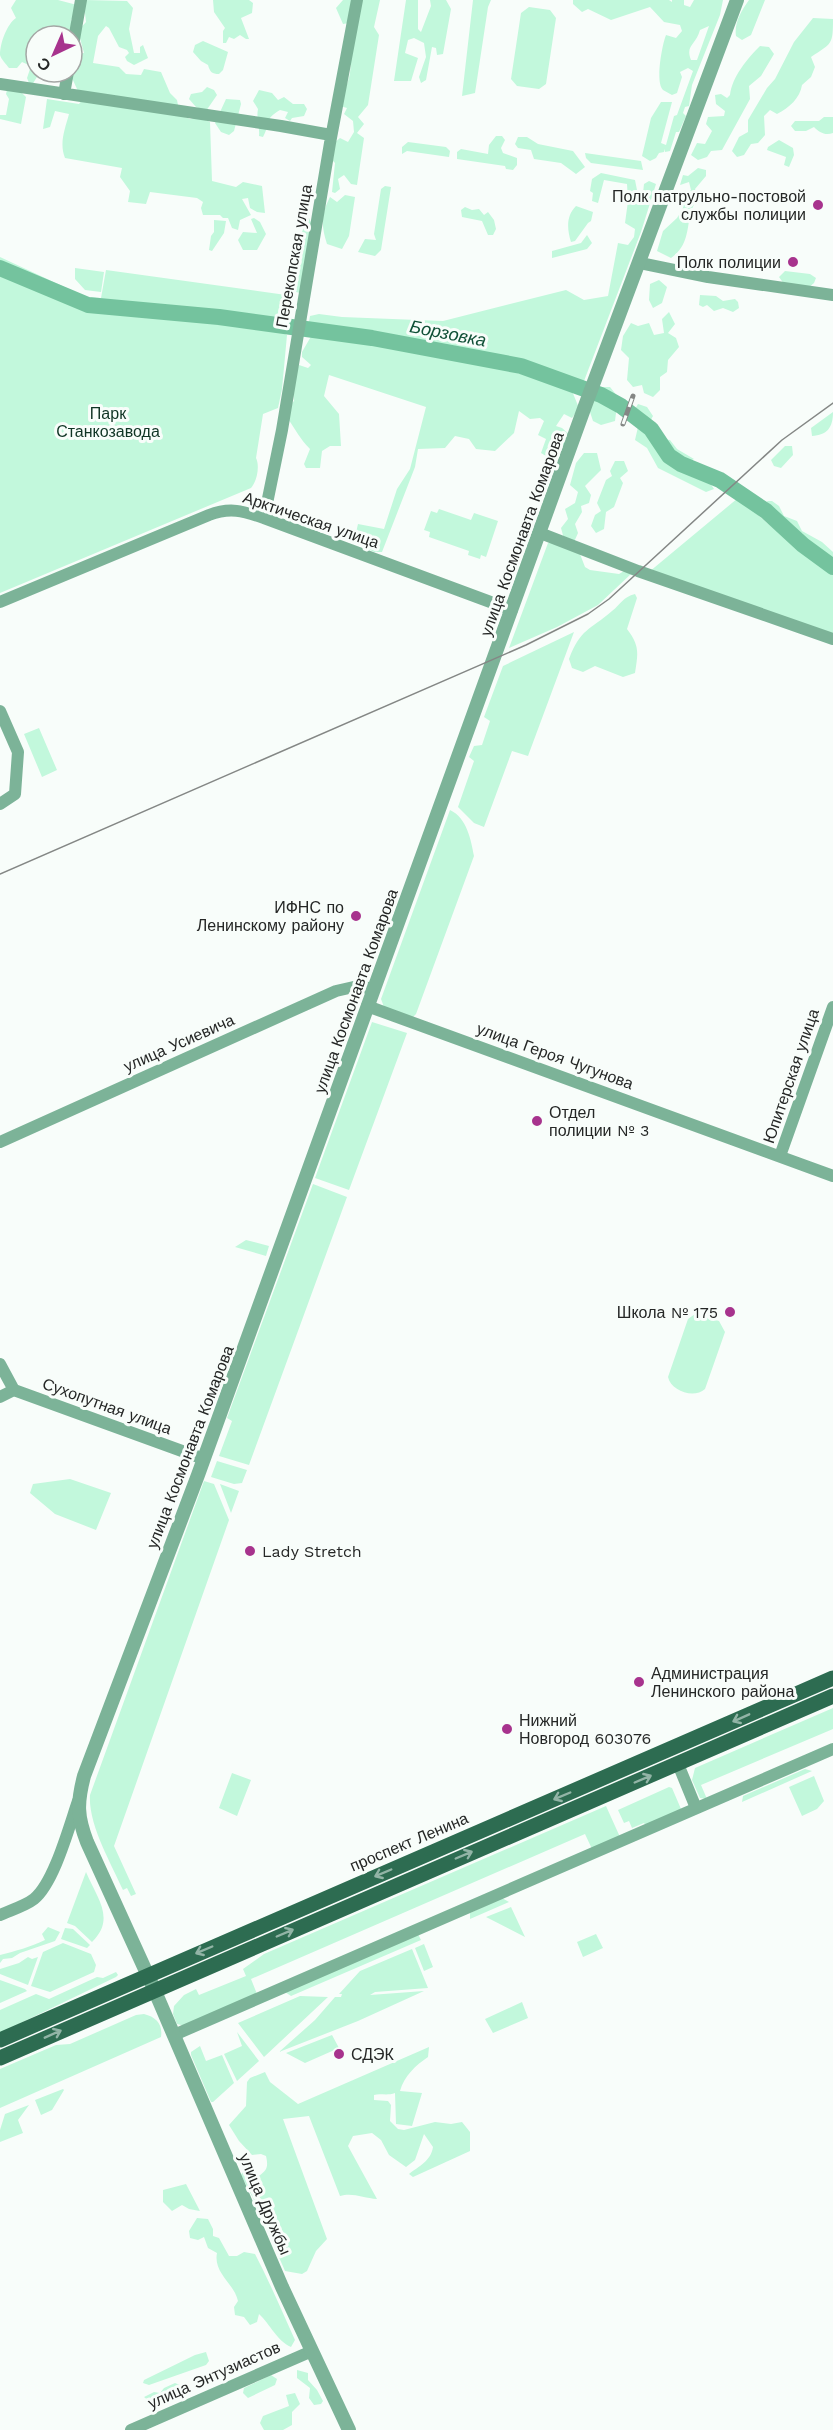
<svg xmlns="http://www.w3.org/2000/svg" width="833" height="2430" font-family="'Work Sans',sans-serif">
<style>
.green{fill:#c2f8dc;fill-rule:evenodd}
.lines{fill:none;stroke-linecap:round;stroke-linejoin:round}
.river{stroke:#74c39e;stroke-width:16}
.minor{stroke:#7cb398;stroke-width:12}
.tertiary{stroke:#7cb398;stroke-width:14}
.primary{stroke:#2d6c51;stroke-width:15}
.tram{stroke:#848785;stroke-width:1.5}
.rail-casing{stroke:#848785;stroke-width:5}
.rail{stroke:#f8fdfa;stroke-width:3;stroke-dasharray:9;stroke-linecap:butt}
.oneway{stroke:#92b4a6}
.poi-dot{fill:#a7338d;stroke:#f8fdfa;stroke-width:2}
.labels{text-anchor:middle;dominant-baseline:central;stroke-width:6;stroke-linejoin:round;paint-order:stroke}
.poi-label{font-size:16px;fill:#252726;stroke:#f8fdfa;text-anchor:start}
.street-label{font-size:16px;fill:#252726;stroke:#f8fdfa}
.park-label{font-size:16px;fill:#0f3424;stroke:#f8fdfa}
.water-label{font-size:18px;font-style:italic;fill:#105037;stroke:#f8fdfa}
</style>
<rect width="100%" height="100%" fill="#f8fdfa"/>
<!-- green -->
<path class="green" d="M16,0H58L77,5L78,12L71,20L75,30L72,36H36V72H40L32,85L29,83L27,78L31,66L22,62L17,68H9C6,64 1,59 0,55C0,43 7,24 16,18L11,8Z
M85,0L127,1L133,8L129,29L134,53H140V47L143,45L148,58L134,65L127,61L125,57L129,53L127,50L119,47L109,28L106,26L98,36L93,63L119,67L126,74L141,75L144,69L161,72L170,93L177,100L180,115L190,119L199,117L210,122L212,181L236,187L243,182L262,186L265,213L257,212L250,208L248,198L242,199L251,215L240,220L238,230L232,228L228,218H223L220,215H203L201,208L203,202L197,198L150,192L146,204L128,202L130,191L120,177L122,168L65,158C59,143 65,129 69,114L55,111L50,127L43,129L47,99L79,104L82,100L72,78L76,54L84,53L78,31L86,22L84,4Z
M213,0H249L253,3L252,13L241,18L249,39H246L240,35L234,39L229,37L226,43H223V31L225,28L214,12Z
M343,0H380L374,27L379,35L368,105L358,117L364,124L357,133L364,138L357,185L351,184L344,175L338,179L340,189L335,193L332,192L335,163L333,161L334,143L340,138L348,142L354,132L353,121L344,114L347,108L340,106C342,94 348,85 350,73C352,57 349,39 349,23L343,24L336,8Z
M406,0H418V29L421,32L431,6L430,0H446L451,9L443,54L437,55L436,48L432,47L426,80L421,83L419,77L426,57L424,43L414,38L408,40L405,53L418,58L411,81H394Z
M473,0H491L488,7L475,93L462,96Z
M573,0H669L672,2V0H684V5L690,7L694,0H723L720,15L692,85L689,106L685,107L683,113L686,116L679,132H676L670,151L665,152V149L664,152L659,153L656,158L650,161L642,156L651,118L661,102H672L661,143L666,145L674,116L677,115L693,71L688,68L680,72L682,77L677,93L672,95C669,93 666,92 663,90C655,83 662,45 666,35L676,38L682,31L680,25L664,22L650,7L611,20L588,9L582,12L573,4ZM709,26L697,60H691C685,45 696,45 700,30Z
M749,0H765L751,35L742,40L736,36C734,23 741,11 749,0Z
M529,7L550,10L556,18L546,84L539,89L517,86L511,79L521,13Z
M813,18L833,19C833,45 832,43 811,57L815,67L811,77L802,85C800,98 789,108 777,114L770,110L764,116L765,135L758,143L751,144L744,155L737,157L732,151L739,137L748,132V120L767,88L775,79L794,42Z
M203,41L228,52L223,70L219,74C212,74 210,72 208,65L201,61L193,52L195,45Z
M760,46L769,47L774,54L761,76L749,86L750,99L722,150L711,151L707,157L698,160L691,155L697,143L705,144L712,131L706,124L708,117L724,116L725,111L716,104L715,95L721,94L727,98L730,95C732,77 747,59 760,46Z
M207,87L214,90L217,95L206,111L196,107L189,99L191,94L202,92Z
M7,90L20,91L26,97L21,124L0,119V115H6L9,99L6,94Z
M259,90L272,93L278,100L284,97L293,104H304L307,109L304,116L292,118L290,121L285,118L288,112L280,110C263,120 271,123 263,137L259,136C260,126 256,119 258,109L253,101Z
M226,99L240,100L241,104L234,131L229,135L221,132L215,123Z
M824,117H833V133C825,136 819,132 814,127L806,131H795L791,126L795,121H819Z
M496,136H502L505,140L501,148L503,153L517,158V165L513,170L506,169L505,166L457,159V152L461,149L488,154L489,145Z
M518,137H527L538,144L573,151L585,167L576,174L561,163L534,159L531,150L518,148L515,144Z
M779,140L793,148L794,155L789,167L784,165L786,157L767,150L768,147Z
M408,142L446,147L450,151L449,157L407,151L402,154V147Z
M585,153L641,161L643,170L591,163L586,158Z
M698,168L706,170V176L695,189L698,197C695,203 691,209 690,215C687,232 687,247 671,258L657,251L663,231L677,218L683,208L680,198L691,190L689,182L680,185L683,175L688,176Z
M601,173L635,180L637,190L643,193L644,184L649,181L656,184L641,232L584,381L577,382L572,391L579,408L572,418L564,414L556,426L562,428L569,434L565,446L546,456L541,453L546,439L538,435L544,421L540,418L530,419L519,411L514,433L495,451L476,449L469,439L455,436L445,448L418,449L415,467L382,552H374L354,541L358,524L384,529L397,489L410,469L426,407L329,375L324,396L339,414L341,446H330L322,451L320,468H306L304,464L310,449C300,439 296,430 288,419L289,406L294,401L292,382L299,365L308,368L311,365L302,357V352L313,333L311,325L308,327L310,316L319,314L342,317L443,321L566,290L584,300L608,296L618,243L628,245L634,237L635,229L625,223L628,201L627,184L604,180L598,203L592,201L593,193L590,191L592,179Z
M385,186L391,187L381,250L375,256L358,252L365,239L376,240L374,234L381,189Z
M345,195L355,197L349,236L342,249L327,244C321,226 321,214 330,197L337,202Z
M576,206L593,212L591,221L588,223L575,241L571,242C567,229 566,216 576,206Z
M465,207L472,210L479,209L484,215L488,212L494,220L496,229L493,235H488L482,221L462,217L461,210Z
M254,218L260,222L266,234L257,250H243L238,240L243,232L257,233L251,219Z
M309,218L314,230L300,293L296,292L289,266L294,257L306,220Z
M214,220L226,221L224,233L212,251L209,250L211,236L214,232Z
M587,235L592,243L587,249L552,258V251L581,243Z
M0,257L86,297L101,298L106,270L286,295L285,334L287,335L282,389L278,408L263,414L256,458C260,466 257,481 251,488L0,593Z
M75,268L104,272L101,292L85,290L75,279Z
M785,271L810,274L816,278L814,283L808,288L784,284L779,277Z
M659,280L667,287L662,303L653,308L649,300L650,284Z
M700,295L716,296L723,301L735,299L738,302L739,308L733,312L723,308L714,311L707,305L703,307L699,305Z
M669,312L675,324L668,333L676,338L679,347L668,360L667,372L660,377V390L653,397L644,393L642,385L633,387L627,380L629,358L621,350L623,336L631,323L638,326L649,323L654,335L664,333L662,319Z
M598,387H610L618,397L615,421L601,425L593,421L589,409Z
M638,404L647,407L653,416L645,431C656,439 657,453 666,461C681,472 705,472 714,489L706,492L658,468L647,448L635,440L638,427L631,416Z
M833,412C833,428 827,435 812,436L811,428Z
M662,439L670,440L677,449L694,459L688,462L683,459H673L663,450Z
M785,446H792L793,455L781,468L774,466L771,460Z
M584,453H597L601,470L585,486L591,495L589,503L581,506L582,512L575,524L578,533L574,542L564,539L561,528L568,519L565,509L575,503L578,492L570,485L576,463Z
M615,461H624L628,471L620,478L623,483L614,507L606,512L604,529L596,533L591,526L595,515L601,511L597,503L606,480L612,476L610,471Z
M738,498L799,550L833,574V637L649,572Z
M767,501H772L779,506L784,516L797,521L802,531L822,542L833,552V561L828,554C817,552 806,543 802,533L797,534C790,528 769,508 767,501Z
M439,509L471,520L474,513L498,521L486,557L481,555L480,559L468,555L469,551L429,537L430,532L424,530L431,511L437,513Z
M548,543H557L580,554L585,567L590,570L619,574L624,571L631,574L598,605L557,627L509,648Z
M635,594L637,598L627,629C640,646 638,653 635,673L623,677L595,666L583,672L572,668L569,659C581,628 589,631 612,611C621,604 623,597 635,594Z
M574,632L528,756L512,751L484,827L474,823L458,807L474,761L469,757L474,746L482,745L490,721L484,717L503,666Z
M39,728L57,770L42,777L24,734Z
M450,810C467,818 471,840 474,856L416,1014L413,1017L384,1007L381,999Z
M372,1022L407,1033L349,1190L315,1178Z
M313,1184L347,1197L249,1465L219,1456L232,1421L227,1418Z
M246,1240L269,1246L266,1256L235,1247Z
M695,1314L719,1321L725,1332L705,1389C694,1399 671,1391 668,1377L688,1319Z
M217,1461L247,1470L242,1483L234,1484L211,1477Z
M70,1479L111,1493L96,1530L55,1514L30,1493L33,1484Z
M204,1481L214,1484L229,1520L114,1846L136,1894L131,1896L127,1888L123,1890C111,1863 88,1824 90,1795Z
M220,1484L239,1491L231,1513Z
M833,1708V1729L701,1785L707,1799L700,1798L692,1780L695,1768Z
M805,1769L812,1771L742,1802L743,1796Z
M232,1773L251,1780L237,1816L219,1808Z
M814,1776L824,1801L817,1809L802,1816L789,1787Z
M669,1787L672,1788L681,1809L646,1826L644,1823L632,1828L629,1821L624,1823L618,1810Z
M606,1806L620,1837L592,1849L585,1834L251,1979L257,1994L185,2026L177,2024L173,2014L174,2006L184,1995L196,1989L199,1995L246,1976L243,1969L264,1954Z
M86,1872C97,1898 116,1919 92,1942L75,1926L67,1923Z
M502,1898L509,1902L470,1919V1913Z
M511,1907L525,1937L486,1917Z
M48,1927L60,1932L55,1941L20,1953L12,1958L3,1959L0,1963V1955C16,1951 30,1947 45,1940L42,1934Z
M65,1928L73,1929L90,1945L87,1948L61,1939Z
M418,1934L421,1940L291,1996L285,1992Z
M596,1934L603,1948L583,1957L577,1942Z
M63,1943L91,1954L96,1965L94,1972L50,1992L31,1986L43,1952Z
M424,1944L433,1967L424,1971L415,1948Z
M412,1949L428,1988L375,1992L370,1995L424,1991L358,2021L279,2052L315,2020L335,1997H341L342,1994H339L360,1971Z
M28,1957L32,1959L38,1957L28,1985L0,1974V1969L19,1963Z
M116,1972L118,1975L116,1977L0,2033V2010L36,1994L49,1999L97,1977L103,1978Z
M0,1980L25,1989L27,1991L0,2003Z
M300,1996L328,1997L264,2057L238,2023Z
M522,2002L528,2018L493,2033L485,2019Z
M144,2014C156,2017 163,2024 161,2037L0,2108V2069L56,2045L70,2044L136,2015Z
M237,2032L259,2061L237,2081L224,2054L242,2046Z
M332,2035L339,2048L305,2063L286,2053Z
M200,2046L206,2061L222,2055L234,2083L213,2102H211L191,2055V2052Z
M429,2047L428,2057C416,2065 404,2076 400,2091L422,2093L412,2126L396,2124L395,2093C387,2096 380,2093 374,2095V2100L388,2101L391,2105L390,2121L398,2129L404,2130L435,2122L451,2124L462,2122L470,2132V2151L413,2177L409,2174C419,2166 431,2161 433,2147L424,2134L415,2160L406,2167L389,2155L381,2140L372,2133L353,2136L348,2146L377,2199C364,2198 352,2192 340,2196L309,2116L283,2119L327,2239L316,2251L307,2271L302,2274L285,2271L254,2200L241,2175L243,2171L256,2178C266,2171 269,2169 266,2156L261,2154L252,2155L239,2141L229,2125L246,2106L247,2082L250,2078L265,2072L270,2082L298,2104Z
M63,2089L64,2090L52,2110L41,2115L35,2100Z
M29,2105L18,2120L23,2133L0,2142V2130L5,2114Z
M186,2184L200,2211L189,2209L182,2205L172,2211L163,2202V2190Z
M197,2218L208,2219L213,2229V2236L219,2238L229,2256H237L244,2252L255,2254C270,2283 282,2311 295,2340L291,2347C277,2341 270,2324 259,2314L257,2322L250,2325L244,2317L235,2315L234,2307L238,2301C234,2283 213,2273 217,2253L208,2248L204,2237L198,2240L190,2238L189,2231Z
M206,2352L209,2361L206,2365L149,2385L143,2383L144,2380L195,2355Z
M297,2370L308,2373V2380L317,2390L323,2401L321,2404L314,2405L309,2398L310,2388L297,2378Z
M271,2375L277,2379L275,2385L248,2398L243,2393L244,2388Z
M175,2383L180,2385C176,2392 169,2395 161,2395L157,2399L150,2402L144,2397L154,2392L160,2393L164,2388Z
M295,2393L300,2404L292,2412V2425L283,2430H264L260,2423L263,2416L289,2406L286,2395Z"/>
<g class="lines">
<!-- river -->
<path class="river" d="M0,268L88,305L219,317L372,338L521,366L601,395L621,406L651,429L669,456L681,464L720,480L766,511L803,545L833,567"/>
<!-- minor -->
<path class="minor" d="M72,51L81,0
M0,84L281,126L331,135
M64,94L68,72
M640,263L708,277L833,295
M264,518L282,430L330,143L357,0
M540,533L638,571L833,639
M0,602L209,515C230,507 243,511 264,518L512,610
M0,711L18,752L15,794L0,804
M367,1006L833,1176
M0,1142L336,991L358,986L373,989
M780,1156L833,1007
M0,1364L14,1390
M0,1397L14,1390L204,1459
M678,1764L696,1808
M0,1915C11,1910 25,1906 34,1899C54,1883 69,1827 78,1801
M174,2035L833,1749
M131,2430L312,2351"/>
<!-- tertiary -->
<path class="tertiary" d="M349,2430L282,2287L154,1989L87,1842C77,1816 77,1803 84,1776L198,1475L585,406L737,0"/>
<!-- primary -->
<path class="primary" d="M0,2040L833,1678
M0,2058L833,1696"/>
<!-- tram -->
<path class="tram" d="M0,874L526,645L588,614L609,599L782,440L833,403"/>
<!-- rail casing -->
<g class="rail-casing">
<path id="rail" d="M623,424L633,396"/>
</g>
<!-- rail -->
<use href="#rail" class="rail"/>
</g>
<!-- one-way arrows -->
<defs><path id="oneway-shaft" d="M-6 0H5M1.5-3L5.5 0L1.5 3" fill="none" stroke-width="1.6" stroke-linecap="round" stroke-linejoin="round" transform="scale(1.5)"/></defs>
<g class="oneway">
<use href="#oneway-shaft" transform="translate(741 1718) rotate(156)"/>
<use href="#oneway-shaft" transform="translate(643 1779) rotate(-23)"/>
<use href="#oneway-shaft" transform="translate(562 1796) rotate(157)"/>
<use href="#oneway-shaft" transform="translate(464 1855) rotate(-23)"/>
<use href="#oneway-shaft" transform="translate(383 1873) rotate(157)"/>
<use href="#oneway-shaft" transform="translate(285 1933) rotate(-23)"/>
<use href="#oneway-shaft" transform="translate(204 1950) rotate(157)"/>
<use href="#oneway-shaft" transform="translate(53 2034) rotate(-24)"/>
</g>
<!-- markers -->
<g class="poi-dot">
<circle cx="818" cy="205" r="6"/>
<circle cx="793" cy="262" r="6"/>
<circle cx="356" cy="916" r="6"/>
<circle cx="537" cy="1121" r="6"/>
<circle cx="730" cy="1312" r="6"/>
<circle cx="250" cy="1551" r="6"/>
<circle cx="639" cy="1682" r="6"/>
<circle cx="507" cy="1729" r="6"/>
<circle cx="339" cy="2054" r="6"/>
</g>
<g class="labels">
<!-- poi labels -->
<g class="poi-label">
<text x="806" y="196" text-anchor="end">Полк патрульно-постовой<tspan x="806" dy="18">службы полиции</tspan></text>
<text x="781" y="262" text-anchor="end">Полк полиции</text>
<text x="344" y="907" text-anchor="end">ИФНС по<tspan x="344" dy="18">Ленинскому району</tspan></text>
<text x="549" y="1112">Отдел<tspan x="549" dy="18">полиции № 3</tspan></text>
<text x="718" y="1312" text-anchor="end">Школа № 175</text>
<text x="262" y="1551">Lady Stretch</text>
<text x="651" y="1673">Администрация<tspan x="651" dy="18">Ленинского района</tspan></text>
<text x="519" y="1720">Нижний<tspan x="519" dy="18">Новгород 603076</tspan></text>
<text x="351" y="2054">СДЭК</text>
</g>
<!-- street labels -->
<g class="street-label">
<text transform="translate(294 256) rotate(-80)">Перекопская улица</text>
<text transform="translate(311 520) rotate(19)">Арктическая улица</text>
<text transform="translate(522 534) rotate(-70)">улица Космонавта Комарова</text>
<text transform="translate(356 991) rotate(-70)">улица Космонавта Комарова</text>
<text transform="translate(179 1043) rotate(-24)">улица Усиевича</text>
<text transform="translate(555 1056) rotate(20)">улица Героя Чугунова</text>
<text transform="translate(791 1076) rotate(-71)">Юпитерская улица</text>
<text transform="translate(107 1406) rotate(20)">Сухопутная улица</text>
<text transform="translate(190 1447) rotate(-69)">улица Космонавта Комарова</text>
<text transform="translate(409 1842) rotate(-23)">проспект Ленина</text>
<text transform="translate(265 2204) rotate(67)">улица Дружбы</text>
<text transform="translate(214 2375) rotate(-24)">улица Энтузиастов</text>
</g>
<!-- park labels -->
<g class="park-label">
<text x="108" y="413">Парк<tspan x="108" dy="18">Станкозавода</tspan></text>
</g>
<!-- water labels -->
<g class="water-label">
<text transform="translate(448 333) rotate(11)">Борзовка</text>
</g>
</g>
<!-- north arrow -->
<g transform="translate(54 54) rotate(224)"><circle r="28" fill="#f8fdfa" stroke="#a4a7a5" stroke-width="1.5"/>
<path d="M0-4.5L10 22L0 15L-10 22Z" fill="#a7338d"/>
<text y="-9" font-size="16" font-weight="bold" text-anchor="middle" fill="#252726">С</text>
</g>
</svg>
